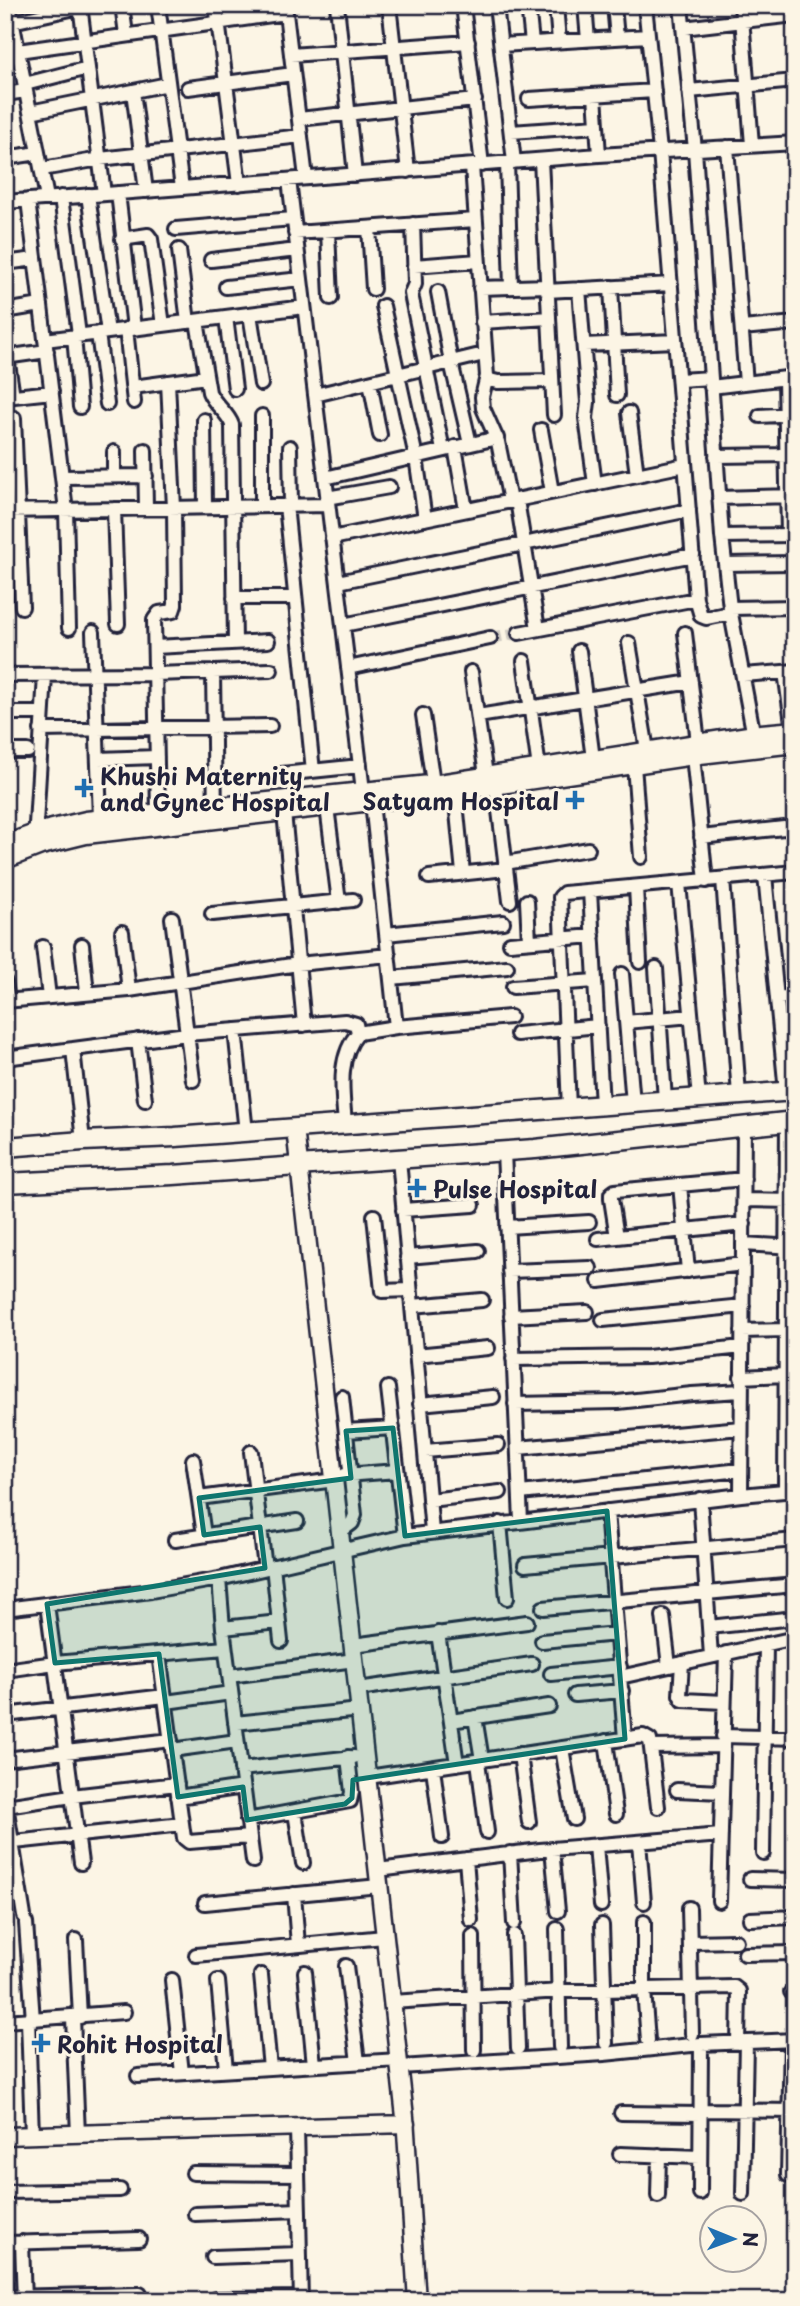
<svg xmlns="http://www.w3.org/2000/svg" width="800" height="2306" font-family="'Playpen Sans',sans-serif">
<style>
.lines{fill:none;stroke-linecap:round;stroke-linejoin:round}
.minor-tunnel{stroke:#d0cbc3;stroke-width:12;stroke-dasharray:12 6;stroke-linecap:butt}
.minor-casing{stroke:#22223b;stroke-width:18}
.tertiary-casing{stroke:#22223b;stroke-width:21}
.secondary-casing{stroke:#22223b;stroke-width:23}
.minor{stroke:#fcf5e5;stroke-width:12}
.tertiary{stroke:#fcf5e5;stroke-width:16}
.secondary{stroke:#fcf5e5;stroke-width:18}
.marked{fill:#0f766e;fill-opacity:0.2;stroke:#0f766e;stroke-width:5;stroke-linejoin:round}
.poi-dot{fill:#1f6fb2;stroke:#fcf5e5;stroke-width:2.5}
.labels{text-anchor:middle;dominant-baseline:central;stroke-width:6;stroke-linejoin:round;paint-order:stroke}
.poi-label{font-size:23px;font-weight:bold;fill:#22223b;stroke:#fcf5e5;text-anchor:start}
</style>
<rect width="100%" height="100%" fill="#fcf5e5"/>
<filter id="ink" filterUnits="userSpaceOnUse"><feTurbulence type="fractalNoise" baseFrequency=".0143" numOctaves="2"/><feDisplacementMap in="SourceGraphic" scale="14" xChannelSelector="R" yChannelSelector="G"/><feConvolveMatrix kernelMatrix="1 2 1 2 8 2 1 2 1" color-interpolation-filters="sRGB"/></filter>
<g filter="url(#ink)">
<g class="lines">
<!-- minor-tunnel -->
<path class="minor-tunnel" d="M490,638L519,633"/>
<!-- minor casing -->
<g class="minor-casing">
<path id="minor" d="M9,5L47,198
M80,5L104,194
M122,5L126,34
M158,5L182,188
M216,5L239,184
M285,5L306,178
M337,5L355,175
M389,5L408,171
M463,5L482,165
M496,5L514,162
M528,5L532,43
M556,5L559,41
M585,5L588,40
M614,5L617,38
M645,5L660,151L696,599L701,616L706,618L731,613
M681,5L695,150L722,536L730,608L755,742
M741,5L752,145
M12,22L80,7
M683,28L795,15
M501,45L648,36
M18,51L286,13
M291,55L468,42
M25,84L88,68
M188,88L293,74
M133,91L146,191
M689,91L795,81
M5,94L26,91
M595,95L599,155
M529,99L654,91
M30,112L168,84
M299,119L475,100
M511,132L597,126
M793,143L795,166
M727,147L746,383
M5,158L38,153
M541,160L554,415
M507,163L511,287
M472,166L487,376L490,380L498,382L552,381
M42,169L100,159L301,136
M289,180L364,799
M118,193L134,328
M88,195L108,332
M61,197L79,335
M28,200L66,510L69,628
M5,202L599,155L795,143
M413,224L415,284L411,293L412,299L443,450
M369,228L373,289
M176,229L293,219
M328,231L331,298
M295,233L475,220
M122,239L148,235L151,239L163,325
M179,250L188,322
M211,260L297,250
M5,263L35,259
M414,266L478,261
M226,287L301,279
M611,287L617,395
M480,288L547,286
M579,289L588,402L586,418L595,484
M547,291L671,284
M438,292L451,362L470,444
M383,306L416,457L425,519
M5,311L41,305
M250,314L261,384
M226,317L235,389
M197,321L209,392C214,405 228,412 232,425L235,643
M482,322L549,318
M742,328L795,323
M126,329L134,402
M98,333L107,404
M74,336L80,407
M45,340L304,307
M584,345L675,341
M5,357L47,351
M7,357L13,396
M487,376L482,397L483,408L498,442L510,501
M785,378L788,535
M679,380L711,378
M370,382L380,435
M133,387L206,377
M711,387L795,377
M315,395L484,354
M5,397L52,392
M629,413L637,475
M262,416V506
M760,416L795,414
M14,418L22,607
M204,420L205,507
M541,430L552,492
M290,447L291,505
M455,447L466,510
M145,450L146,508
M114,452V476
M716,456L794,455
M62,477L146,476
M325,478L497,438
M327,498L389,487
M719,498L794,496
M517,500L538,629
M286,505L313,771
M114,509L118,624
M5,511L328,505
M722,536L794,535
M332,538L685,465
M725,564L795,563
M338,582L689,510
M234,598H295
M730,608L795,607
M343,625L693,555
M93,632L100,818
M519,633L696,599
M685,633L699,751
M629,643L647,750
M155,647L268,641
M579,651L593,759
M524,661L540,775
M348,668L490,638
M213,672L215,815
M471,672L487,782
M785,672L793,730
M5,675L155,674L271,670
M743,675L795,671
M5,713H42
M423,715L433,783
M478,716L691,682
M41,730L270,726
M5,751H28
M693,756L706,881
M98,759L157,757
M634,765L641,857
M282,774L360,766
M496,786L510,901
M455,792L463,873
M372,802L396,1027
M327,807L339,902
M158,811L154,620L159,613L173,611L175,605L174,508L168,382
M284,812L304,1025
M701,837L784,828L795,830
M35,841L45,675
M505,863L588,849
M765,875L786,1092
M429,877L506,869
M723,879L739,1095
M679,883L699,1098
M636,887L640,962
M590,891L602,1105
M527,901L529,941
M212,914L353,900
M172,918L193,1080
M122,932L129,990
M386,934L503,922
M510,943L593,936
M82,945L87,993
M43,947L49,997
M656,968L665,1100
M622,974L633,1103
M391,978L507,967
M5,982L8,1001
M513,987L595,981
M777,998L795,996
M5,1001L129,990L298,964L389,955
M626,1022L691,1016
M235,1030L246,1132
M517,1034L598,1026
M138,1040L145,1100
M73,1049L83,1141
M5,1058L187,1034L345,1021L356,1024L358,1033
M569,1108L560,897L564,893L795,872
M345,1124C343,1094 336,1059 358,1033L396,1027L510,1017
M504,1152L521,1521
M399,1159L432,1532
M680,1185L688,1271
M744,1200L793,1201
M403,1210L473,1205
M374,1216L382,1291L410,1290
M507,1227L589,1222
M617,1237L611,1199V1194L615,1191L744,1179
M598,1239L744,1224
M743,1244L795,1247
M407,1257L478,1251
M509,1271L590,1268
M599,1281L743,1264
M412,1306L482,1300
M511,1316L587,1312
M603,1320L743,1306
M742,1331L786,1330
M416,1355L488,1348
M513,1359L648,1357L742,1347
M741,1377L785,1375
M388,1388L405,1536
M420,1404L493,1397
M515,1404L618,1402L692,1394L741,1391
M346,1431L393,1428
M518,1448L741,1428
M425,1451L498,1445
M251,1452L265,1568
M193,1460L204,1535
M345,1475L397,1471
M785,1490L787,1121
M520,1493L741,1470
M741,1495L744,1126
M199,1498L335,1480
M700,1499L711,1656
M429,1500L500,1492
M607,1511L625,1739
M500,1523L507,1598
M340,1532L352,1523L355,1515L342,1397
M175,1540L297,1521
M525,1565L795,1540
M273,1566L281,1641
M219,1579L223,1628L253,1861
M47,1604L81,1863
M543,1608L795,1585
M5,1609L151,1591L219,1579L405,1536L741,1495L795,1490
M663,1616L669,1666
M709,1627L795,1618
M223,1628L279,1622
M438,1633L457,1764
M542,1641L617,1634
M353,1645L527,1622
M159,1654L184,1838L189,1842L249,1837
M682,1663L680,1695L683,1700L724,1702
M5,1670L55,1663L225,1648
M551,1674L620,1667
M229,1676L355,1660
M620,1677L795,1638
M358,1689L532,1664
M575,1695L622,1691
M166,1702L231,1693
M5,1715L165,1696
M475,1717L482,1760
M451,1721L549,1706
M235,1723L360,1710
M723,1736L795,1738
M606,1741L616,1814
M651,1747L723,1746
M562,1748L574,1819
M172,1750L237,1741
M520,1754L529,1822
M5,1759L171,1740
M478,1761L487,1832
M433,1768L442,1837
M241,1769L354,1757
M368,1777L643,1736L650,1740L658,1807
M677,1790L722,1792
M178,1797L243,1787
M5,1799L24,1916
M6,1806L72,1796L177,1784
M295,1812L303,1863
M247,1820L350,1801L352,1792L348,1757
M639,1842L644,1902
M5,1843L182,1824
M596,1845L601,1905
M552,1849L558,1911
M510,1853L514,1923
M763,1853L766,1644
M466,1859L471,1920
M378,1870L540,1850L721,1835
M750,1879L795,1880
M294,1894L298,1945
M719,1901L726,1653
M205,1903L379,1886
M689,1908L692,2034
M750,1919L795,1917
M644,1922V1990L648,2040
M26,1923L33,2020
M602,1925L606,2043
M557,1929L560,2047
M514,1935L518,2048
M473,1936L474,2050
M76,1940L80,2017
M691,1942L736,1941
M745,1954L795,1953
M196,1955L384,1937
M346,1966L358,2062
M305,1972L314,2065
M261,1975L270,2068
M172,1980L182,2073
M218,1981L226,2070
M791,1992H795
M392,2002L560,1991L734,1987L739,1991L738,2043
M73,2018L78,2134
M28,2020L32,2135
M5,2021L124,2012
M400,2067L604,2054L701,2044L795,2040
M138,2076L399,2060
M701,2110L794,2111
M621,2113L701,2114
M297,2128L301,2301
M620,2154L700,2157
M193,2173L297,2174
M788,2175L791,2040
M5,2192L120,2190
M700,2193L701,2044
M743,2194L746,2042
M658,2196L659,2155
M195,2214L299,2210
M22,2242L24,2301
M5,2243L139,2239
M213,2257L299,2254
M5,2297L140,2294
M215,2299L300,2298"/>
</g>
<!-- tertiary casing -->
<g class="tertiary-casing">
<path id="tertiary" d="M5,844L40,831L86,820L439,783L761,733L795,730
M5,860L41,846L86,835L441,794L700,755L795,744
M295,1128L405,2117L417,2301
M5,2136L406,2124"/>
</g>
<!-- secondary casing -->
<g class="secondary-casing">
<path id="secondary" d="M5,1147L83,1141L175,1137L795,1091
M5,1183L173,1175L535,1149L795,1121"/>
</g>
<!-- minor -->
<use href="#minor" class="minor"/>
<!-- tertiary -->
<use href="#tertiary" class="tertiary"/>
<!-- secondary -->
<use href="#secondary" class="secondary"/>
</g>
</g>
<!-- marked area -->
<path class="marked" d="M393,1428L405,1536L607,1511L625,1739L353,1780L352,1798L345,1804L247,1820L243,1787L178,1797L159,1654L55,1663L47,1604L265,1568L260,1527L204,1535L199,1498L351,1478L346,1431Z"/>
<!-- markers -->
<g class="poi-dot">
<path d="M80.5 777.5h7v7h7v7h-7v7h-7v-7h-7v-7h7z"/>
<path d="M571.5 789.5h7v7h7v7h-7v7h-7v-7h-7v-7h7z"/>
<path d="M413.5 1177.5h7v7h7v7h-7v7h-7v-7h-7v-7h7z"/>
<path d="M37.5 2032.5h7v7h7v7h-7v7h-7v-7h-7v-7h7z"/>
</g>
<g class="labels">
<!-- poi labels -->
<g class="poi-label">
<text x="100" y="775">Khushi Maternity<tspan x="100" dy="26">and Gynec Hospital</tspan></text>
<text x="559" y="800" text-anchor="end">Satyam Hospital</text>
<text x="433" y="1188">Pulse Hospital</text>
<text x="57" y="2043">Rohit Hospital</text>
</g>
</g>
<!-- margin -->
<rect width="800" height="2306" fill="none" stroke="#fcf5e5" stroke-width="28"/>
<rect x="14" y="14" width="772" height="2278" fill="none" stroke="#22223b" stroke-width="2.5" filter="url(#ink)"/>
<!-- north arrow -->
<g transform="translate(733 2239) rotate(91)"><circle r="33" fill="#fcf5e5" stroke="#a5a1a1" stroke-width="2"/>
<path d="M0-5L12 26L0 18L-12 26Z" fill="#1f6fb2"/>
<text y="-10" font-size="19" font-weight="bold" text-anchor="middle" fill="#22223b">N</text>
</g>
</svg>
